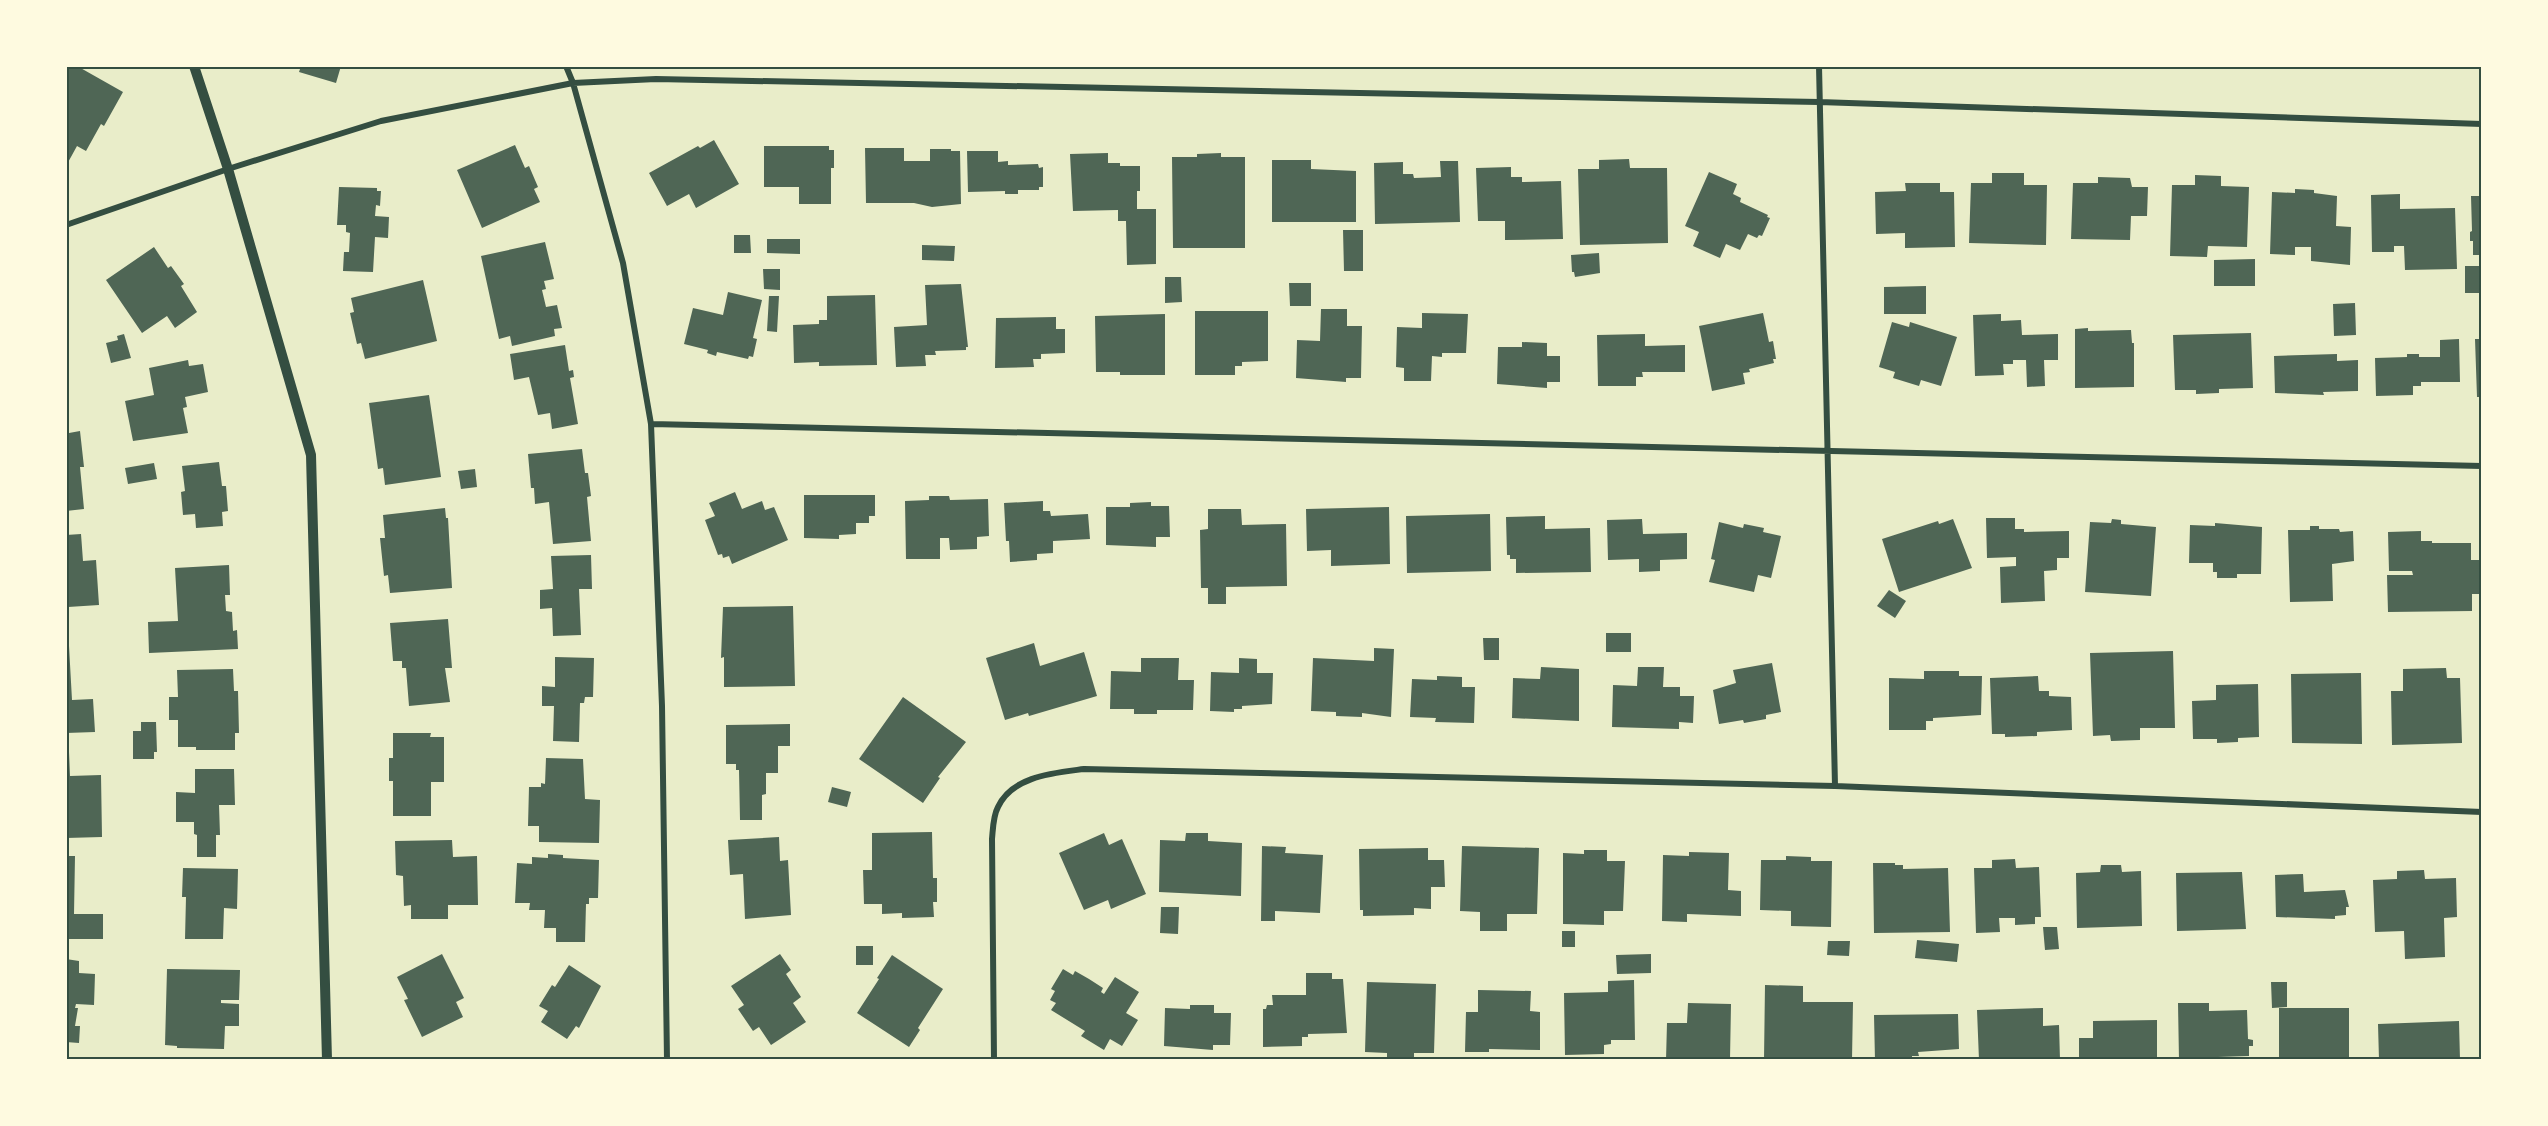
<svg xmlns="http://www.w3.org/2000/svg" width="2548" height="1126" font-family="'Varela Round',sans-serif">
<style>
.building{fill:#4f6655}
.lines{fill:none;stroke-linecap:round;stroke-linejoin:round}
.minor{stroke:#344e41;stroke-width:6}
.tertiary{stroke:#344e41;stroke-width:10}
.neatline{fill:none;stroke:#344e41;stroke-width:2}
</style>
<rect width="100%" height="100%" fill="#e9edc9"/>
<!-- building -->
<path class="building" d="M66,66H77L123,92L104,126L101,124L86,151L77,146L66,166Z
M301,66H341L336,83L299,72Z
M714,140L739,184L696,208L689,194L667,206L649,173L698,146L700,148Z
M515,145L525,168L529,166L538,187L534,189L540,202L482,228L457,170Z
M764,146H829V150H834V168H831V204H799V187H764Z
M865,148H904V161H930V149H951V151H960L961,204L932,207L914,203H866Z
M967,151H998V162L1008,161V165L1038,164L1039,168L1043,167V187H1039V190H1018V194H1005V191L968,192Z
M1108,153V163H1120V166H1140V191H1137V209H1156V264L1127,265L1126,221H1118V210L1073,211L1070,154Z
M1221,153V157H1245V248H1173L1172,157H1197V154Z
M1629,159L1630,168H1667L1668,243L1580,245L1578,169H1599V160Z
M1272,160H1311V169L1356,171V222H1272Z
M1440,161H1458L1460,222L1375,224L1374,163L1403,162V174H1413L1414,178L1441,177Z
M1511,167V177H1522V182L1561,181L1563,239L1505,240V221H1478L1476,168Z
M1709,172L1737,184L1733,194L1741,198L1740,202L1768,215L1767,217L1770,218L1762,236L1759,235L1757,238L1748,234L1740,250L1726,244L1720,258L1693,246L1699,232L1685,226Z
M1992,173H2024V185H2047L2046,245L1969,243L1971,183H1992Z
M2195,175L2221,176V186L2249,187L2247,247L2208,246L2207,257L2170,256L2172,185H2195Z
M2098,177L2130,178L2132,187H2148L2147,216H2131L2130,240L2071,239L2073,183H2098Z
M1905,183H1940V192H1954L1955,247L1905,248V233L1876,234L1875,192L1906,191Z
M339,187L377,188V191H381L380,206L376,205L375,216L389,217L388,238L375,237L373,272L343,271L344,252H349L350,233L346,232V225H337Z
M2295,189L2314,190V193L2337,196L2336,226L2351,227L2350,265L2311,261V247H2295V255L2270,254L2272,192L2295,193Z
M2400,194V209L2455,208L2457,269L2405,270L2404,246H2394V252H2372L2371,195Z
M2471,196H2482V255H2473V241H2470V232L2472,231Z
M1343,230H1363V271H1344Z
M734,235H750L751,253H734Z
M767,239H800V254L767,253Z
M545,242L554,279L544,281L546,289L542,290L546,307L557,305L562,328L554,329L555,336L512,346L510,336L499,339L481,256Z
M922,245L955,246L954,261L922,260Z
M154,247L168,268L171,266L184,284L181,286L197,312L175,328L167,316L142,333L106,280Z
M1599,253L1600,273L1575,277L1574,272H1572L1571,255Z
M2255,259V286H2214V260Z
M2465,266H2482V293H2465Z
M763,269H780V290L764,289Z
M1165,277H1181L1182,302L1165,303Z
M423,280L437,341L365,359L361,343L357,344L350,313L354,312L351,298Z
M1289,283H1311V306H1290Z
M961,284L968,347H966V350L935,351L936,355H925L926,366L896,367L894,327L927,325L925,285Z
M1926,286V314H1884V287Z
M728,292L762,300L753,338L757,339L753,357L749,356L748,359L717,352L716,356L707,353L708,350L684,344L693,308L723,315Z
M875,295L877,365L819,366V362L794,363L793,325L819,324V320H827V296Z
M769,296H779L777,332L767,331Z
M2355,303L2356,335L2334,336L2333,304Z
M1321,309H1347V326H1362L1361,378H1346V382L1296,378L1297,340L1320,341Z
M1195,311H1268V361L1242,362V366H1235V375H1195Z
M1422,313L1468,314L1466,353H1442V357L1432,356L1431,381H1404V368L1396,367L1397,327L1422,328Z
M1763,313L1769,342L1773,341L1776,359H1773L1774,363L1749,369L1750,372L1743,373L1745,384L1712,391L1699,326Z
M1165,314V375H1120V372H1096L1095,316Z
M2001,314V321L2021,320L2022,335L2058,334V360H2044L2045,386L2027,387L2026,360H2013V364H2003L2004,375L1975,376L1973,315Z
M1056,317V329H1065V353L1041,354V359H1033L1034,367L995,368L996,318Z
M1892,322L1909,327L1910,322L1957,337L1941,386L1921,380L1919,386L1893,378L1895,372L1879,367Z
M2088,328V331L2131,330L2132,343H2134V387L2075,388V329Z
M2251,333L2253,388L2219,389V393L2196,394V390H2175L2173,335Z
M124,334L131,358L111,363L106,343L118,340L117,336Z
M1645,334V346L1685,345V372H1642L1643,377H1636V386H1598L1597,335Z
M2459,339L2460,382H2421V386H2413V395L2376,396L2375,358L2407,357V354H2419V357H2440V340Z
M2475,339H2482V397H2477Z
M1522,342L1547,343V356H1560V382H1547V388L1497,384L1498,347H1522Z
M565,345L569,371L573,370L574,377L570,378L578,424L552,429L550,413L538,415L529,377L514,380L510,354Z
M2337,354V361L2358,360V391L2323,392L2324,395L2275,393L2274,356Z
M188,360L189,366L203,364L208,392L185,397L187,407L183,408L188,433L133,441L125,401L154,395L149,368Z
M429,395L441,477L385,485L383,468L378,469L369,403Z
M66,420L69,433L80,431L84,467H80L84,509L66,511Z
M582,449L585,473H588L591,496L587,497L591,541L553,544L549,502L535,504L534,488H531L528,454Z
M219,462L222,486H226L228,511L222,512L223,526L196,528L195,514L183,515L181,492L185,491L182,466Z
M154,463L157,479L128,484L125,468Z
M475,469L477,487L461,489L458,471Z
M735,492L742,509L762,501L765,510L774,507L788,540L732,564L729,556L723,558L722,554L718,555L705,520L715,516L709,503Z
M804,495H875V516H869V523H856V534L839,535V539L804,538Z
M929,496H949L950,500L988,499L989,536L977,537V549L950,550L949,538H940V559H906L905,501L929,500Z
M1043,501V511H1050L1051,516L1088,514L1090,539L1053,541V553L1037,554V560L1010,562L1009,541H1006L1004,503Z
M1151,502V506H1169L1170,537H1156V547L1106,545V507H1130V503Z
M1389,507L1390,564L1331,566V550L1307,551L1306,509Z
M445,508L446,518H448L452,588L390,593L388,575L384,576L380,538H385L383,515Z
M1208,509H1241L1242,525L1286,524L1287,586L1226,587V604H1208V588H1201L1200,530L1208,529Z
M1490,514L1491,571L1407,573L1406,516Z
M1545,516V529L1590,528L1591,572L1516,573V559H1510V555H1507L1506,517Z
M1986,518H2015V529H2024V532L2069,531V558H2057V570L2044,571L2045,601L2001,603L2000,567L2016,566V557L1987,558Z
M1642,519L1643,534L1687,533V559L1660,560V571L1639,572V559L1608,560L1607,520Z
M1953,519L1972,568L1899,592L1882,539L1938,521L1939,524Z
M2112,519L2121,520V524L2156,527L2151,596L2085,592L2090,522L2111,523Z
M1719,522L1743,528L1744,524L1764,528L1763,532L1781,536L1771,578L1758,575L1754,592L1709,582L1715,560L1711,559Z
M2215,523L2262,527L2261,574H2237V578H2217V572H2213V563H2189L2190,525L2215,526Z
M2310,526H2319V529H2339L2340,532L2353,531L2354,561L2332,564L2333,601L2290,602L2288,530H2310Z
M2421,531V541H2432V543H2471V560H2480L2481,594H2472V611L2388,612L2387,575H2413L2412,571H2389L2388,532Z
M81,534L83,561L96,560L99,605L68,607L69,622H66V535Z
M591,555L592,589H579L581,635L553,636L552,608L540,609V590L553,589L551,556Z
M229,565L230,595H225L226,611L232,612L233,631L237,630L238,649L149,653L148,622L178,621L175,568Z
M1889,590L1906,601L1895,618L1877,606Z
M793,606L795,686L724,687V657L721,658L723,607Z
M448,619L452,668H445L450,702L409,706L406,668H402V661H393L390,623Z
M1606,633H1631V652H1606Z
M1483,638H1499V660H1484Z
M1034,643L1040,666L1084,652L1097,696L1029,716L1028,713L1005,720L986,658Z
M66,646H69L72,700L93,699L95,732L66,733Z
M1374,648L1394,649L1391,717L1362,713V717L1336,716V712L1311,711L1313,658L1374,661Z
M2173,651L2175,728H2140V740L2111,741L2110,735L2093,736L2090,653Z
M555,657L594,658L593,697H585L584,703H580L579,742L553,741L554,706H542V686L555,687Z
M1141,658H1179L1178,680H1194L1193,710H1157V714H1134V709H1110L1111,671L1141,672Z
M1239,658L1257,659V673H1273L1272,704L1242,706V709H1234V712L1210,711L1211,672L1239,673Z
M1772,663L1781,712L1766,715V719L1744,723L1743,720L1719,724L1713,690L1736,683L1733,670Z
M1541,667L1579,669V721L1512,718L1513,678L1540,679Z
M1638,667H1664L1663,687H1680V696H1694L1693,723L1679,722V729L1612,727L1613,685L1637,686Z
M2446,668L2447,678H2460L2462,743L2392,745L2391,691H2403V669Z
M233,669L234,691H238L239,733H235V750H196V747H178V720H169V697H178L177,670Z
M1924,671H1959V676H1982L1981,715L1933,718V721H1926V730H1889V678L1924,679Z
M2361,673L2362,744L2292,743L2291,674Z
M1437,676L1462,677V687H1475L1474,723L1435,722L1436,718L1410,717L1412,679L1437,680Z
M2038,676L2039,691H2049V696L2071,697L2072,730L2037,732V736L2005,737V734H1992L1990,678Z
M2258,684L2259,737L2238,738V742L2217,743V739H2193L2192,701L2216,700V685Z
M903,697L966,742L938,777L940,778L923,803L859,759Z
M141,722H156L157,752H154V759H133V731H141Z
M790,724V746H778V773H766V794L762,795V820H740L739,770H736V764H726V725Z
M393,733H431L430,737H444V782H431V816H393V781H389V758H393Z
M66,752H69L70,776L101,775L102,837L66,838Z
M546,758L583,759L585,799L600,800L599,843L539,842V826H528L529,787H541V783L545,784Z
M195,769H234L235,805H219L220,835H216V857H197V835L194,834V822H176V792L195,793Z
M832,787L851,792L847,807L828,802Z
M932,832L933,878H937V902H933L934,917L902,918V913L882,914V904H864L863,870H872V833Z
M1104,833L1109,845L1122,839L1146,894L1111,909L1108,900L1084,910L1059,853Z
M1186,833H1208V841L1242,843L1241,896L1159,892L1160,840L1185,841Z
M779,837L780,861L788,860L791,915L745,919L743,874L730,875L728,840Z
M452,840L453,857L477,856L478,905H448V919H411V905L404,906L403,876L396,875L395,841Z
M1262,846L1286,847L1285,853L1323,855L1320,913L1275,911V921H1261Z
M1462,846L1539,848L1537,914H1507V931H1480V912L1460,911Z
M1428,848V860H1444L1445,887H1431V909L1414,908V915L1363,916V910H1360L1359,849Z
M1584,850H1607V861H1625L1623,911H1604V925L1563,924V853L1584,854Z
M1689,852L1729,853L1728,890L1741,891V916L1687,914V922L1662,921L1663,855L1689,856Z
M548,854L563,855V858L599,860L598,898H589V904H586L585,942H556V928H544L545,910H529L530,903H515L517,863L532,864V857L548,858Z
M66,856H75L74,914H103V939H66Z
M1786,856L1811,857V861H1832L1831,927L1791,926V911L1760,910L1761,860H1786Z
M2015,859L2016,868L2039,867L2041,917H2035V924L2015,925V918H1999L2000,932L1976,933L1974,868H1992V860Z
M1873,863H1895V865H1903V869L1948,868L1950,932L1874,933Z
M2101,865H2121L2122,872L2141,871L2142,926L2077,928L2076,873L2100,872Z
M183,868L238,869L237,909L224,908L223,939H185L186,897H182Z
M2424,870L2425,879L2456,878L2457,917L2444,918L2445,957L2405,959L2404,931L2375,932L2373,880L2397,879V871Z
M2242,872L2246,929L2177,931L2176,873Z
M2303,874L2304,892L2345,890L2349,907H2346V915L2335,916V919L2276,917L2275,875Z
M1161,907H1179L1178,934L1160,933Z
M2043,927H2057L2059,949L2045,950Z
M1562,931H1575V947H1562Z
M1917,940L1959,944L1957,962L1915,958Z
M1828,941H1850L1849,956L1827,955Z
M856,946H873V965H856Z
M442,954L464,998L456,1002L463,1017L422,1037L404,1000L408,999L397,977Z
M780,954L791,970L786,974L801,997L793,1003L806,1022L771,1045L759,1027L753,1031L738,1009L744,1005L731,986Z
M1651,954V973L1617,974L1616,955Z
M892,955L943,989L918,1028L920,1030L909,1047L857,1013L879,979L877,978Z
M66,959L79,961V973L95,974L94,1005L76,1004L75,1008H78L75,1026H80L79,1043L66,1042Z
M569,965L601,986L579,1028L576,1026L567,1039L541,1022L548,1011L539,1006L552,985L555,987Z
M167,969L240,970L239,1000H221V1003L239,1004V1026H225L224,1049L177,1048V1046L165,1045Z
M1063,969L1073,975L1075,971L1089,979L1103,988L1101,992L1104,994L1115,977L1139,992L1126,1013L1138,1020L1122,1046L1110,1039L1104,1050L1081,1036L1085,1031L1051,1010L1056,1003L1050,1000L1055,991L1051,989Z
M1306,973H1332V979H1343L1347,1033L1308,1034V1037H1302V1046L1263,1047V1009H1266L1267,1005H1273L1272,995H1306Z
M1634,980L1635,1040H1611V1044L1604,1045V1054L1565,1055L1564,993L1608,992V981Z
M1367,982L1436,984L1434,1053H1414V1060H1387V1053L1365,1052Z
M2271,982H2287V1007L2272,1008Z
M1765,985L1803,986V1002H1853L1852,1060H1764Z
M1478,990L1531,991L1530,1011L1540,1012V1050L1489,1049V1052H1465L1466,1012H1478Z
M1688,1003L1731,1004L1730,1060H1666L1667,1023H1687Z
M2178,1003H2209V1011L2247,1010L2248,1039L2253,1040V1046H2249V1056L2218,1057V1060H2179Z
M1190,1005H1214V1013H1231L1230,1045H1213V1050L1164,1046L1165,1008L1190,1009Z
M2043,1008V1026L2059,1025L2060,1060H1979L1977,1010Z
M2279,1008H2349V1060H2279Z
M1958,1014L1959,1049L1918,1052L1919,1056H1912V1060H1875L1874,1015Z
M2157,1020V1060H2079V1038H2093V1021Z
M2459,1021L2460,1060H2379L2378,1024Z"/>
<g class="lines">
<!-- minor -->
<path class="minor" d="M566,66L573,83L623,263L651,424L662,706L667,1060
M1819,66L1835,786
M66,225L228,169L381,121L573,83L656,79L1819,102L2482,124
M651,424L2482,466
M994,1060L992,839C993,829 993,816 998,807C1012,776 1054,773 1084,769L1835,786L2482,812"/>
<!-- tertiary -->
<path class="tertiary" d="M194,66L228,169L311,455L327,1060"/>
</g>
<!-- border -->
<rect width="2548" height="1126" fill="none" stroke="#fefae0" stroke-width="135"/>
<rect x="68" y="68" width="2412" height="990" class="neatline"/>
</svg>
